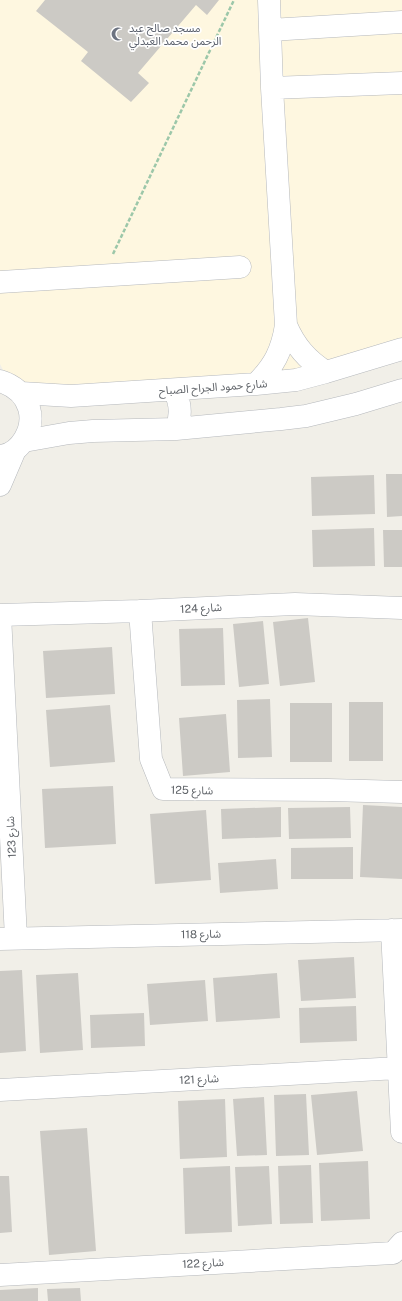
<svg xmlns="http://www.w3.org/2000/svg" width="402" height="1301" font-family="'Public Sans','Noto Sans Arabic',sans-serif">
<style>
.commercial{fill:#fef7e0}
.building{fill:#cccac5}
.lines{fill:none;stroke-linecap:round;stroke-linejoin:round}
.minor-casing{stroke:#b5b8bc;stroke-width:23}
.path{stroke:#9cc7a9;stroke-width:2.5;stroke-dasharray:4 2;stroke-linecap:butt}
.minor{stroke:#fff;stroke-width:22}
.labels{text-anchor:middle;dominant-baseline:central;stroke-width:3.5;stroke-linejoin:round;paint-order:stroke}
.worship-label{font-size:11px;fill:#5b616d;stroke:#fff;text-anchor:start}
.street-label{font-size:11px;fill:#5f6368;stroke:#fff}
</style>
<rect width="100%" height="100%" fill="#f1efe8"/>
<!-- commercial -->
<path class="commercial" d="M0,0H402V349L215,387L10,384L0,364Z"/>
<!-- building -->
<path class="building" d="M45,0H219L207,15L196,5L138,73L149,83L131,102L81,61L88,52L36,11Z
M386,474H402V516L387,517Z
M374,475L375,514L312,516L311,477Z
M374,528L375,566L313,567L312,530Z
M383,530H402V567H384Z
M308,618L315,682L280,686L273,622Z
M263,621L269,684L239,687L233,624Z
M223,628L225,685L181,686L179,629Z
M112,647L115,694L46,698L43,651Z
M270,699L272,757L238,758L237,700Z
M349,702H383V761H349Z
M290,703H332V762H290Z
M110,705L115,762L50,767L46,710Z
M226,714L230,772L183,776L179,718Z
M113,786L116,844L45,848L42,789Z
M363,805L402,807V879L360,877Z
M281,807V837L222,839L221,809Z
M350,807L351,838L289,839L288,808Z
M206,810L211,880L155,884L150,814Z
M353,847V879H291V848Z
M276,859L278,889L220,893L218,863Z
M354,957L356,998L301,1001L298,960Z
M22,970L26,1051L0,1053V971Z
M78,973L83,1050L40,1053L36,975Z
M277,973L280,1018L216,1022L213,978Z
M205,980L208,1021L150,1025L147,984Z
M356,1006L357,1041L300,1043L299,1008Z
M144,1013L145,1046L91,1048L90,1015Z
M357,1091L363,1151L317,1155L311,1095Z
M306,1094L309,1155L276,1156L274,1095Z
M264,1097L267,1155L237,1156L233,1099Z
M225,1099L227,1157L180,1159L178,1101Z
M87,1128L96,1251L49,1255L40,1131Z
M368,1161L370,1219L321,1221L319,1163Z
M311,1165L313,1223L280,1224L278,1166Z
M230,1166L232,1232L185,1234L183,1168Z
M269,1166L272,1224L238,1226L235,1167Z
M0,1176H9L12,1232L0,1233Z
M38,1288V1301H0V1290Z
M80,1288L81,1301H48L47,1289Z"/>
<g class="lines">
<!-- minor casing -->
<g class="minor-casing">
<path id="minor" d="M270,30L402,22
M272,88L402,83
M0,282L240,267
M286,325C295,346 307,360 326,372
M0,381C13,385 25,394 29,408C35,428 21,454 0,456
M256,384C274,366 282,351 286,325L272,88L269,0
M174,390C181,403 182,415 176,429
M21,393L71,396L256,384L296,380L326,372L402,349
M24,441L69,433L93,431L176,429L281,419L306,416L356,404L402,390
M0,485L15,450
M140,611L151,759L163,789L329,790L402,792
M0,615L140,611L295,604L402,608
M0,615L16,938
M392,930L402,1132
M0,939L402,930
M0,1090L398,1068
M0,1275L393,1253L402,1243"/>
</g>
<!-- path -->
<path class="path" d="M113,254L234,0"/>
<!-- minor -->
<use href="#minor" class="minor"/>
</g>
<!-- icons -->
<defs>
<g id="mosque-bare" transform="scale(1.08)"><path d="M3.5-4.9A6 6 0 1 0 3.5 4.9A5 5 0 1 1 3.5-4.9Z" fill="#6b7280" stroke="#fff" stroke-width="2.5" paint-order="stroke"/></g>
</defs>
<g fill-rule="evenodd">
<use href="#mosque-bare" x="118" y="34"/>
</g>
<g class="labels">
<!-- worship labels -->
<g class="worship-label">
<text x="129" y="28">مسجد صالح عبد<tspan x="129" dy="13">الرحمن محمد العبدلي</tspan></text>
</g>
<!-- street labels -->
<g class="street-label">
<text transform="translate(213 387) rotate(-4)">شارع حمود الجراح الصباح</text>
<text transform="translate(201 608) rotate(-3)">شارع 124</text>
<text transform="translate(192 790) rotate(1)">شارع 125</text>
<text transform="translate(11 837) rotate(-93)">شارع 123</text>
<text transform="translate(201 934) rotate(-1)">شارع 118</text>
<text transform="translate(199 1079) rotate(-3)">شارع 121</text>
<text transform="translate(203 1263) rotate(-3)">شارع 122</text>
</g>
</g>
</svg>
